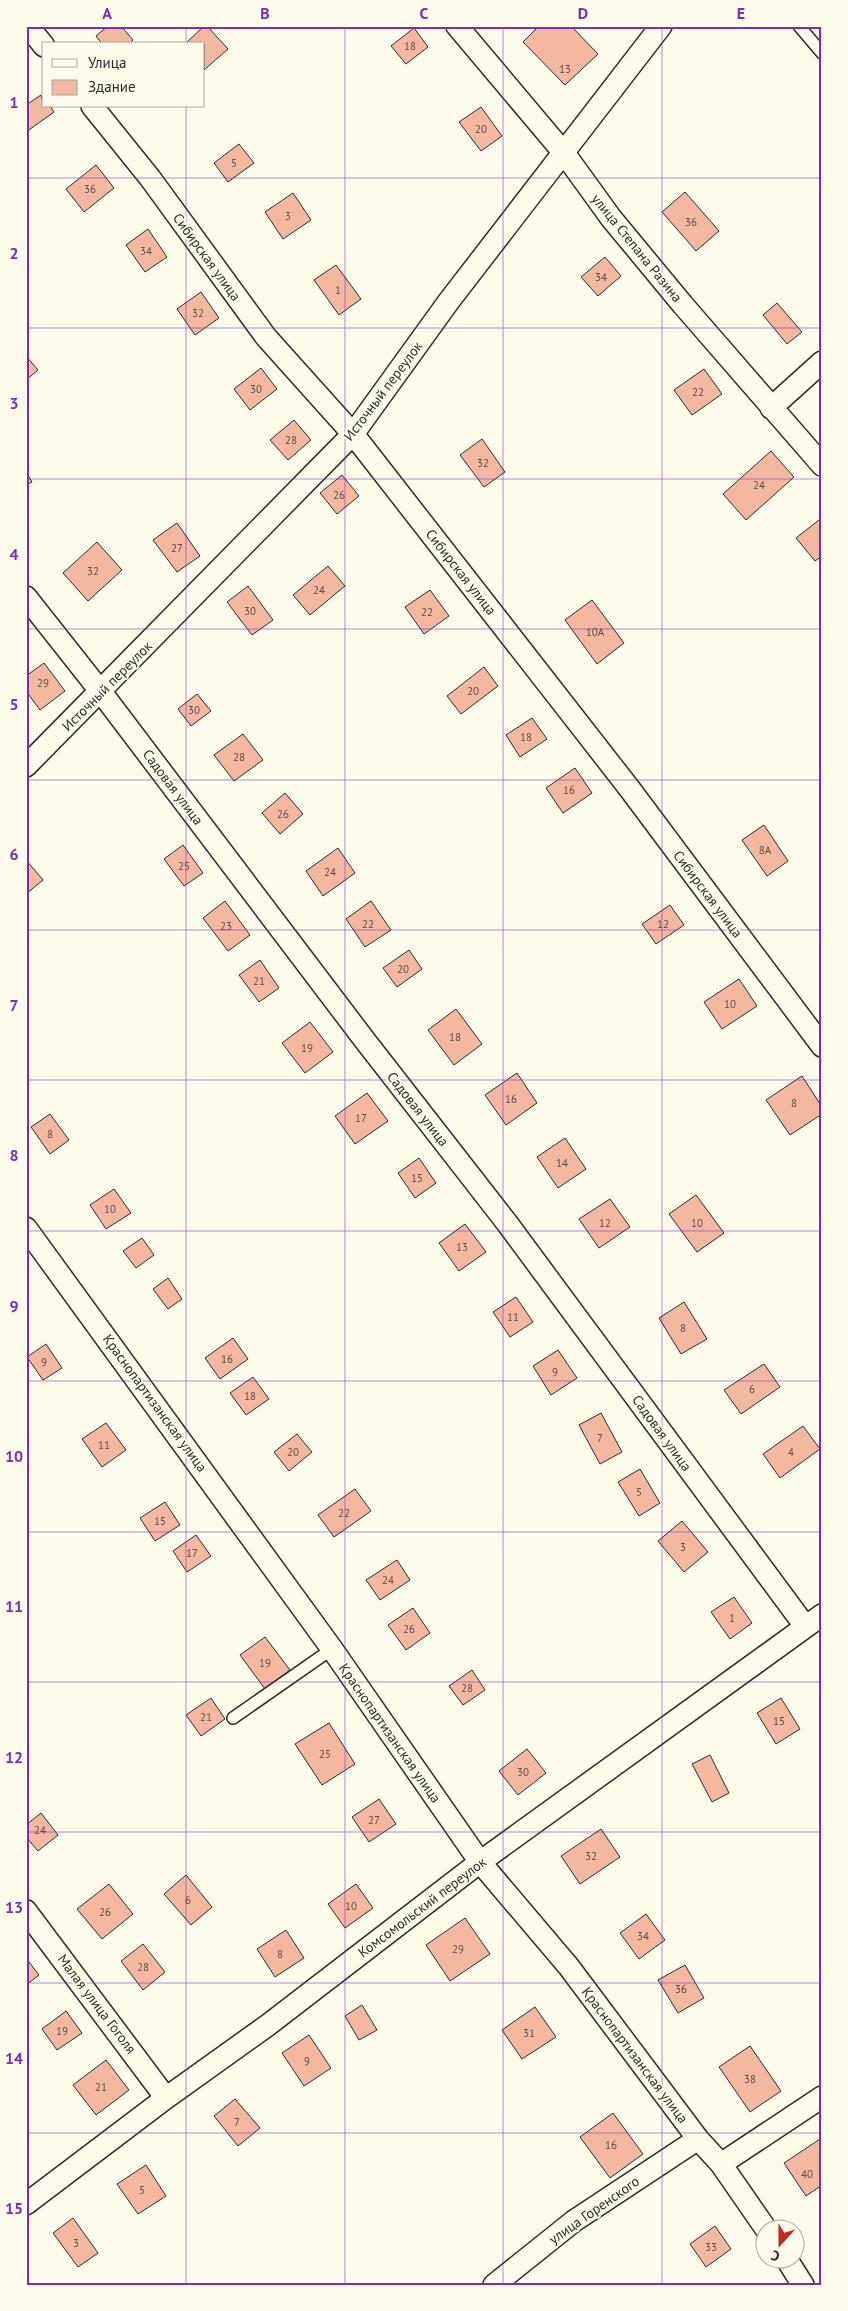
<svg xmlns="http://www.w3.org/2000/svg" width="848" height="2311" font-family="'PT Sans',sans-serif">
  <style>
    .building { fill: #f2b8a0; stroke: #2b2b2b }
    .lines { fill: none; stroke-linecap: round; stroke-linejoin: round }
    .lane-casing { stroke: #2b2b2b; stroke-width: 14 }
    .street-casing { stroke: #2b2b2b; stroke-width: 24 }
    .lane { stroke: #fdfbea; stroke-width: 11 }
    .street { stroke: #fdfbea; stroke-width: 21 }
    .grid { fill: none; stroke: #7b2cbf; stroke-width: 1; stroke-opacity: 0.55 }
    .labels { text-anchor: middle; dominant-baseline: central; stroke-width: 4; stroke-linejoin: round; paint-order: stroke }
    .number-label { font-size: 11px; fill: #5d4e48 }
    .street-label { font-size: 14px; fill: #2b2b2b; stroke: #fdfbea }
    .neatline { fill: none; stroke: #7b2cbf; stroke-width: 2 }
    .grid-label { font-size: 16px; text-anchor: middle; font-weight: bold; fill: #7b2cbf }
  </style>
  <rect width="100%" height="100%" fill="#fdfbea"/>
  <path class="building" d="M 108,26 L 121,26 L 133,40 L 129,44 L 102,44 L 96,36 Z
    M 204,26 L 207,26 L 228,49 L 204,70 L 204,44 L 185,44 Z
    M 539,26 L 571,26 L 598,54 L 565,85 L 523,42 Z
    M 414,28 L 428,47 L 406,64 L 391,46 Z
    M 41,95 L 44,106 L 50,106 L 54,112 L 26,132 L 26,105 Z
    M 481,107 L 502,136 L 481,151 L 459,122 Z
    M 239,144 L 254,163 L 228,182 L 214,163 Z
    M 96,165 L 114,188 L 84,212 L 66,189 Z
    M 685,192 L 719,231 L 696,251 L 662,212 Z
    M 293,193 L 311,220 L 283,239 L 265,212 Z
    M 148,229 L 167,257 L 145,272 L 126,245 Z
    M 605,257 L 621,276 L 598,296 L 581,277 Z
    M 336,265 L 361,299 L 339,315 L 314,280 Z
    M 201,292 L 219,318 L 195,335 L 177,309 Z
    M 777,303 L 802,332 L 787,344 L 763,315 Z
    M 26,356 L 38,370 L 26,380 Z
    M 261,368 L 277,389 L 250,410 L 234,389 Z
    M 704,369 L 722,394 L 692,415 L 674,390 Z
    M 294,420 L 311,440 L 288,460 L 270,440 Z
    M 482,439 L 505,472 L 484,487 L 460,455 Z
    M 771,451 L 794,477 L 746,520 L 723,494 Z
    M 26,472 L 32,482 L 26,485 Z
    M 342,475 L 359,496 L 337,514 L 320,493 Z
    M 819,520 L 822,523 L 822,556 L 815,561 L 796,538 Z
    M 177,523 L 200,556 L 177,572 L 153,540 Z
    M 97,542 L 122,570 L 88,601 L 63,573 Z
    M 328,566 L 345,586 L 310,615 L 293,595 Z
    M 248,586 L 273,620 L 252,635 L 227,602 Z
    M 430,590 L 449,616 L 424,634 L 405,607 Z
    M 592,600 L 624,643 L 597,664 L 565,620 Z
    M 44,663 L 65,691 L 40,710 L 26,691 L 26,676 Z
    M 484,667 L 498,686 L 461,714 L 447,696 Z
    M 197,694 L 211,711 L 191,726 L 178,709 Z
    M 532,718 L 547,739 L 520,757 L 506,735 Z
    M 243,734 L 263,760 L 234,781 L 214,755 Z
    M 575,768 L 592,793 L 563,813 L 546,788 Z
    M 285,793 L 303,814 L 280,834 L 262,813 Z
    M 764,825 L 788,861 L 767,876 L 742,840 Z
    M 183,845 L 203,873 L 184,886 L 164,859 Z
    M 338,848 L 355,873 L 323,896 L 306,871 Z
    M 26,860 L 43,880 L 26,894 Z
    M 225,901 L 250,935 L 228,951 L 203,918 Z
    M 371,901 L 391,930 L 365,947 L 346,919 Z
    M 670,905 L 684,925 L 656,944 L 642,924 Z
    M 409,950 L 422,969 L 397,987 L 383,968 Z
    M 260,960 L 279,988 L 259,1002 L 239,975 Z
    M 739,979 L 757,1006 L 722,1029 L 704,1002 Z
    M 456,1009 L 482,1044 L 454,1065 L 428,1030 Z
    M 310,1022 L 333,1052 L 305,1073 L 282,1043 Z
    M 517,1073 L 537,1103 L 506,1125 L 485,1095 Z
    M 802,1076 L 822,1107 L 822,1114 L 790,1135 L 766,1100 Z
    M 367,1093 L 388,1121 L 355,1144 L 335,1116 Z
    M 50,1114 L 69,1140 L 50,1154 L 31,1127 Z
    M 565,1138 L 586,1169 L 558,1188 L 537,1157 Z
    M 419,1158 L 436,1183 L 415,1198 L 398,1173 Z
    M 114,1189 L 131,1213 L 106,1229 L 90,1205 Z
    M 696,1195 L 724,1233 L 697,1252 L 669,1214 Z
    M 610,1199 L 630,1227 L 599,1248 L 579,1219 Z
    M 465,1224 L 486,1252 L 459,1271 L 439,1243 Z
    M 142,1238 L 154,1255 L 136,1268 L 123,1251 Z
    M 168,1278 L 182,1299 L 168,1309 L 153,1289 Z
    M 516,1297 L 533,1322 L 510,1337 L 493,1312 Z
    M 684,1302 L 707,1339 L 681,1354 L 659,1318 Z
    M 233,1338 L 248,1359 L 220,1379 L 205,1358 Z
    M 46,1344 L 62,1368 L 43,1380 L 27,1357 Z
    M 558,1350 L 577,1378 L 551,1395 L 533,1366 Z
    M 764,1364 L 780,1387 L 741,1414 L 724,1390 Z
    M 253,1377 L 269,1399 L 246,1415 L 230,1393 Z
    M 601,1413 L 622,1452 L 600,1464 L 579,1425 Z
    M 106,1423 L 126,1450 L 102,1467 L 82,1439 Z
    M 803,1426 L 820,1449 L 780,1478 L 763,1454 Z
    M 297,1434 L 312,1452 L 289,1471 L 274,1452 Z
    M 640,1469 L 660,1503 L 639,1516 L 618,1482 Z
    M 355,1489 L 371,1511 L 334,1537 L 318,1515 Z
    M 165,1502 L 180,1525 L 155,1541 L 140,1518 Z
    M 682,1521 L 708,1552 L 684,1572 L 658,1541 Z
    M 196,1535 L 211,1556 L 187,1572 L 173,1551 Z
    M 397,1560 L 410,1580 L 380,1600 L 366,1580 Z
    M 734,1597 L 752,1623 L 730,1639 L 711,1612 Z
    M 413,1608 L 430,1633 L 406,1650 L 388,1625 Z
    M 265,1637 L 290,1670 L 265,1689 L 240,1655 Z
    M 472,1670 L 485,1690 L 463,1705 L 449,1686 Z
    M 211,1698 L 225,1719 L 201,1736 L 186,1715 Z
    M 781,1698 L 800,1729 L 776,1744 L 757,1713 Z
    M 329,1723 L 355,1764 L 322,1785 L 295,1744 Z
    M 527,1749 L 546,1773 L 518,1795 L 499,1771 Z
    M 710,1755 L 729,1793 L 712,1802 L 692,1764 Z
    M 379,1799 L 396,1824 L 369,1842 L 352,1817 Z
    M 41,1813 L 58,1835 L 38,1851 L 26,1837 L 26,1825 Z
    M 601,1829 L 620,1857 L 580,1884 L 561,1856 Z
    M 186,1875 L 212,1907 L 191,1925 L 164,1894 Z
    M 109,1884 L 133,1914 L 102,1939 L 77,1909 Z
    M 356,1884 L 373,1908 L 345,1928 L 328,1904 Z
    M 646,1914 L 665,1940 L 639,1959 L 620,1933 Z
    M 465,1918 L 490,1954 L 450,1981 L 426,1945 Z
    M 286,1930 L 304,1958 L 275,1977 L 257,1949 Z
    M 143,1944 L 165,1972 L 143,1990 L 121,1961 Z
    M 26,1958 L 39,1975 L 26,1985 Z
    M 685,1965 L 704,1998 L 678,2013 L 658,1980 Z
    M 362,2005 L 377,2030 L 359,2040 L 345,2016 Z
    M 535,2007 L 556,2037 L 522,2059 L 502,2030 Z
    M 66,2011 L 82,2033 L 57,2050 L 42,2029 Z
    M 309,2035 L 331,2068 L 304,2086 L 282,2053 Z
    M 750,2046 L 781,2091 L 750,2112 L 719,2067 Z
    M 106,2060 L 129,2090 L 96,2115 L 73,2085 Z
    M 235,2099 L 260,2128 L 238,2146 L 214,2116 Z
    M 613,2113 L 643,2154 L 610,2178 L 580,2137 Z
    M 820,2139 L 822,2185 L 806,2196 L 784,2163 Z
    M 146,2165 L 166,2196 L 138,2214 L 117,2184 Z
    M 73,2218 L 98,2253 L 78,2267 L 53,2233 Z
    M 715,2226 L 731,2249 L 706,2267 L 690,2244 Z"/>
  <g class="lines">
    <g class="lane-casing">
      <path id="lane" d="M 799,26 L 822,53
        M 233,1718 L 332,1649"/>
    </g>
    <g class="street-casing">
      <path id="street" d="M 28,26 L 44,46
        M 457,26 L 564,153 L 611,218 L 683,305 L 822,465
        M 92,106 L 150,178 L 266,337 L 353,434 L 629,788 L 822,1046
        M 771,408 L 822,362
        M 26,597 L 101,692 L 363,1038 L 507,1223 L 805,1626
        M 26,766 L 353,434 L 449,301 L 661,26
        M 26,1228 L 332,1649 L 480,1862 L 569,1967 L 698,2139 L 721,2164 L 766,2229
        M 26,1911 L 166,2098
        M 721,2164 L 822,2097
        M 26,2204 L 166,2098 L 268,2025 L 480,1862 L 822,1615
        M 786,2258 L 803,2285
        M 494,2285 L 574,2221 L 698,2139"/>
    </g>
    <use href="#lane" class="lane"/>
    <use href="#street" class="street"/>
  </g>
  <path class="grid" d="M 186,26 L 186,44M 345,26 L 345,2285M 503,26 L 503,2285M 662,26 L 662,2285M 186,106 L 186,2285M 26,178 L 822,178M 26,328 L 822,328M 26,479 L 822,479M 26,629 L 822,629M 26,780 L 822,780M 26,930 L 822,930M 26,1080 L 822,1080M 26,1231 L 822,1231M 26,1381 L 822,1381M 26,1532 L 822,1532M 26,1682 L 822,1682M 26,1832 L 822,1832M 26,1983 L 822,1983M 26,2133 L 822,2133"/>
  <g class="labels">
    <g class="number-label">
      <text x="410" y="46">18</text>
      <text x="565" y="69">13</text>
      <text x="481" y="129">20</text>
      <text x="234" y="163">5</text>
      <text x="90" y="189">36</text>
      <text x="288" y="216">3</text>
      <text x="691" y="222">36</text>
      <text x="146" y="251">34</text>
      <text x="601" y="277">34</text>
      <text x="338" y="290">1</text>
      <text x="198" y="313">32</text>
      <text x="256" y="389">30</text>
      <text x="698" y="392">22</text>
      <text x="291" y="440">28</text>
      <text x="483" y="463">32</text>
      <text x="759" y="485">24</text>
      <text x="339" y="495">26</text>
      <text x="177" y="548">27</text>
      <text x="93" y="571">32</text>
      <text x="319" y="590">24</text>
      <text x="250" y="611">30</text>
      <text x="427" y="612">22</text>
      <text x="595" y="632">10А</text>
      <text x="43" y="683">29</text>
      <text x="473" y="691">20</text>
      <text x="194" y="710">30</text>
      <text x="526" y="737">18</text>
      <text x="239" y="757">28</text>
      <text x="569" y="790">16</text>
      <text x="283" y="814">26</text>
      <text x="765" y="850">8А</text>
      <text x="184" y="866">25</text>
      <text x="330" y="872">24</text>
      <text x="368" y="924">22</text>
      <text x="663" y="924">12</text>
      <text x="226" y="926">23</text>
      <text x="403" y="969">20</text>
      <text x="259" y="981">21</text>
      <text x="730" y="1004">10</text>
      <text x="455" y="1037">18</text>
      <text x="307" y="1048">19</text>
      <text x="511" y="1099">16</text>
      <text x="794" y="1103">8</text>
      <text x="361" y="1118">17</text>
      <text x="50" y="1134">8</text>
      <text x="562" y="1163">14</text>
      <text x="417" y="1178">15</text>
      <text x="110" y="1209">10</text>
      <text x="605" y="1223">12</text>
      <text x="697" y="1223">10</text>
      <text x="462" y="1247">13</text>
      <text x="513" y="1317">11</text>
      <text x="683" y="1328">8</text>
      <text x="227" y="1359">16</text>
      <text x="44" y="1362">9</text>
      <text x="555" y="1372">9</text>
      <text x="752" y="1389">6</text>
      <text x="250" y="1396">18</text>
      <text x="600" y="1438">7</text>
      <text x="104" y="1445">11</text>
      <text x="293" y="1452">20</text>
      <text x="791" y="1452">4</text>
      <text x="639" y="1492">5</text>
      <text x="344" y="1513">22</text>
      <text x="160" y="1521">15</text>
      <text x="683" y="1547">3</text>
      <text x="192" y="1553">17</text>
      <text x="388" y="1580">24</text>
      <text x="732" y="1618">1</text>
      <text x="409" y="1629">26</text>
      <text x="265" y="1663">19</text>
      <text x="467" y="1688">28</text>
      <text x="206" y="1717">21</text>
      <text x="779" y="1721">15</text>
      <text x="325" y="1754">25</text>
      <text x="523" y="1772">30</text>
      <text x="374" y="1820">27</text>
      <text x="40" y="1830">24</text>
      <text x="591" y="1856">32</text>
      <text x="188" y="1900">6</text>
      <text x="351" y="1906">10</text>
      <text x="105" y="1912">26</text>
      <text x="643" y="1936">34</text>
      <text x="458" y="1949">29</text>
      <text x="280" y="1954">8</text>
      <text x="143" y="1967">28</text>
      <text x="681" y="1989">36</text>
      <text x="62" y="2031">19</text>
      <text x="529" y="2033">31</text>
      <text x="307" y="2061">9</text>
      <text x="750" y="2079">38</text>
      <text x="101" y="2087">21</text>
      <text x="237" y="2122">7</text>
      <text x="611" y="2145">16</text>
      <text x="807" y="2174">40</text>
      <text x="142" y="2190">5</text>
      <text x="76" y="2243">3</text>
      <text x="711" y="2247">33</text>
    </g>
    <g class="street-label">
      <text transform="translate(637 248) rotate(51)">улица Степана Разина</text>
      <text transform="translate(207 257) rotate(54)">Сибирская улица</text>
      <text transform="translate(383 391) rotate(-53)">Источный переулок</text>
      <text transform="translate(461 572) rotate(52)">Сибирская улица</text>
      <text transform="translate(107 686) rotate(-45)">Источный переулок</text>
      <text transform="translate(173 787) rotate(53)">Садовая улица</text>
      <text transform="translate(708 894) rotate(53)">Сибирская улица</text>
      <text transform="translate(418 1109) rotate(52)">Садовая улица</text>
      <text transform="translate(155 1403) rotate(54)">Краснопартизанская улица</text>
      <text transform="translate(662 1433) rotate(54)">Садовая улица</text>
      <text transform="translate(390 1733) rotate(55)">Краснопартизанская улица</text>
      <text transform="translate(422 1907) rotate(-37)">Комсомольский переулок</text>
      <text transform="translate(97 2004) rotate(53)">Малая улица Гоголя</text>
      <text transform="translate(635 2055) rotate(53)">Краснопартизанская улица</text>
      <text transform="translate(594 2210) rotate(-35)">улица Горенского</text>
    </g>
  </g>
  <rect width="848" height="2311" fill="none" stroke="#fdfbea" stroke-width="55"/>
  <rect x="42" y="42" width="162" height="65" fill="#fdfbea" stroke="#a9a89e"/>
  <rect x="52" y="59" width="25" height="8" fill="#fdfbea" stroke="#a9a89e"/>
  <text x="88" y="68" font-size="15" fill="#2b2b2b">Улица</text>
  <rect x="52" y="80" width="25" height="15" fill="#f2b8a0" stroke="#a9a89e"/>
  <text x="88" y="92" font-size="15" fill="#2b2b2b">Здание</text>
  <g transform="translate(780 2244) rotate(201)"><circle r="24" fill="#fdfbea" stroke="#a9a89e"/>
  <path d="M0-4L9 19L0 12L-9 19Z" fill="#c62828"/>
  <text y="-8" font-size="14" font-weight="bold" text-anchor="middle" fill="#2b2b2b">С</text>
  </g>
  <rect x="28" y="28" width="792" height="2256" class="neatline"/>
  <g class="grid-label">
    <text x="107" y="19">A</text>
    <text x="265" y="19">B</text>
    <text x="424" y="19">C</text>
    <text x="583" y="19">D</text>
    <text x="741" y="19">E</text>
    <text x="14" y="108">1</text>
    <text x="14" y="259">2</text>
    <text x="14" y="409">3</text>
    <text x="14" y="560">4</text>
    <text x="14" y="710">5</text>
    <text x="14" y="860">6</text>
    <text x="14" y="1011">7</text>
    <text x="14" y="1161">8</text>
    <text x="14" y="1312">9</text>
    <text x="14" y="1462">10</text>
    <text x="14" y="1612">11</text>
    <text x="14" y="1763">12</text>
    <text x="14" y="1913">13</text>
    <text x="14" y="2064">14</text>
    <text x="14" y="2214">15</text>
  </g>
</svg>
